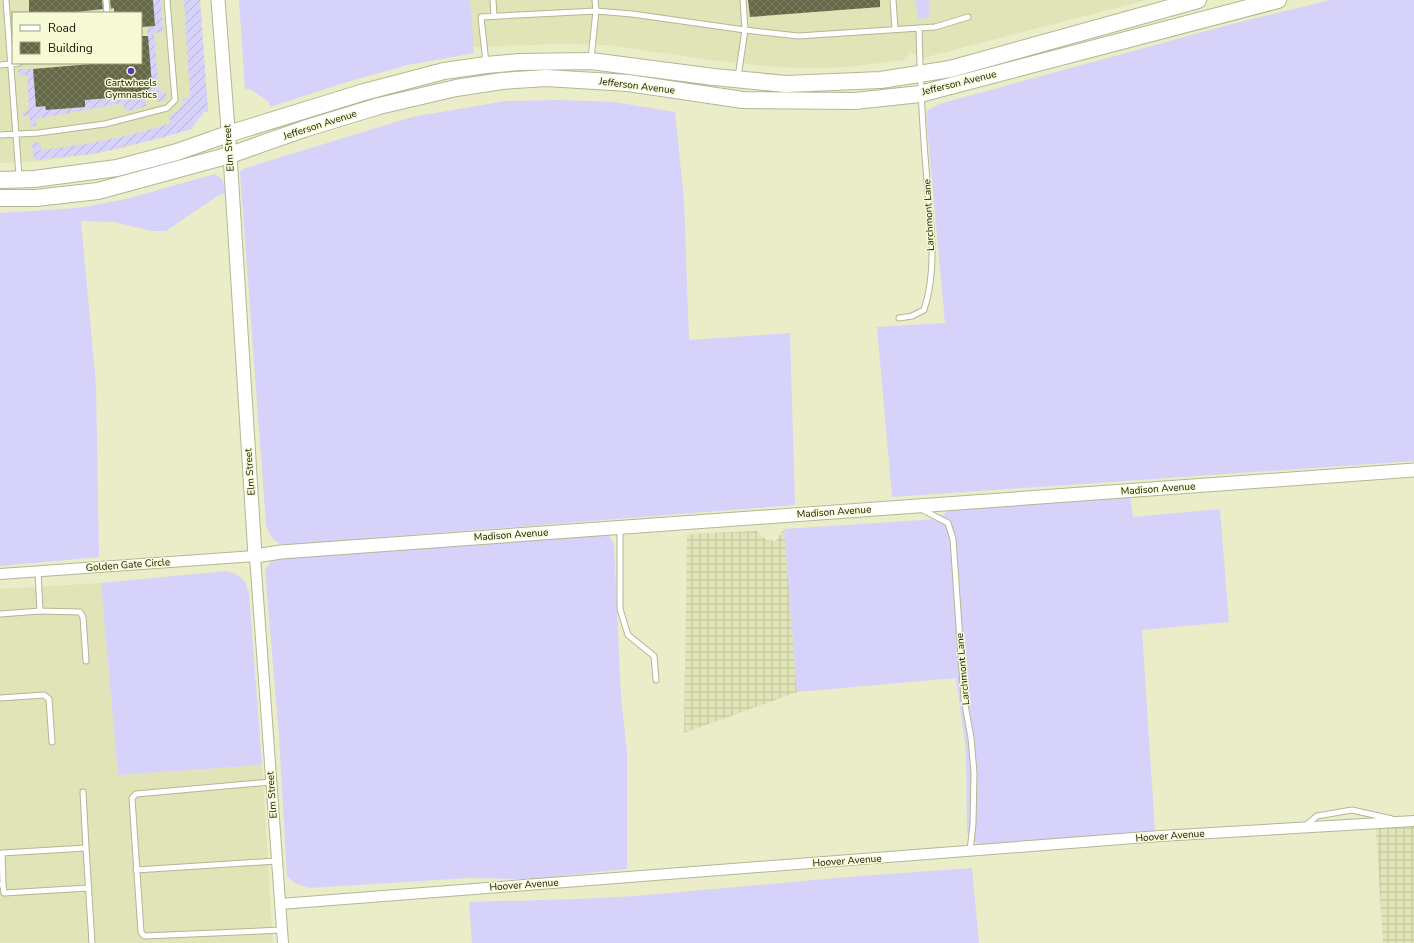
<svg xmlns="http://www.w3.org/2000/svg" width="1414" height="943" font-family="'Nunito Sans',sans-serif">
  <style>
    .built { fill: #e0e4b7; fill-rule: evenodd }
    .industrial { fill: url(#industrial-grid) }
    .grass { fill: #d6d2f9 }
    .garden { fill: url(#garden-furrows) }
    .building { fill: url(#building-cross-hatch) }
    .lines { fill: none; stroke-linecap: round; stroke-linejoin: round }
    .service-casing { stroke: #b3b793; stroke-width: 7 }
    .minor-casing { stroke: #b3b793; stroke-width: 12 }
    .tertiary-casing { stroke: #b3b793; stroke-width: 15 }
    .primary-casing { stroke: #b3b793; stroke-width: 18 }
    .service { stroke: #fff; stroke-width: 5 }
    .minor { stroke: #fff; stroke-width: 10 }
    .tertiary { stroke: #fff; stroke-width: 13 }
    .primary { stroke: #fff; stroke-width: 16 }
    .poi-dot { fill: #5b38b1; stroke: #f7fbd5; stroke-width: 1.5 }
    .labels { text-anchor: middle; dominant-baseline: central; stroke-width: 3; stroke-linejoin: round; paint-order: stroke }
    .poi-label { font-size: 10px; fill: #141407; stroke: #f7fbd5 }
    .street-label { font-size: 10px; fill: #141407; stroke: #f7fbd5 }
  </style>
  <defs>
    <pattern id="industrial-grid" width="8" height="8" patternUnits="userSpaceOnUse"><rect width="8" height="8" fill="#e0e4b7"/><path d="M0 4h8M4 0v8" fill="none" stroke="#bfc39c"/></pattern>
    <pattern id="garden-furrows" width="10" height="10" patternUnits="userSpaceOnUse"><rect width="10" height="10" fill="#d6d2f9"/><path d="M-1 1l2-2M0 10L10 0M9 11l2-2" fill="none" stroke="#b7b3d4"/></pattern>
    <pattern id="building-cross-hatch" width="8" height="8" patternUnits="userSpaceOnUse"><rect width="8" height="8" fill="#656847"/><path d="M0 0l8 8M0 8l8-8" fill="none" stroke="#7e8068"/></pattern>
  </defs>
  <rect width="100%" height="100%" fill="#eaedc8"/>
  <path class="built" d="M 0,0 L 200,0 L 208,112 L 204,112 L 191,129 L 123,148 L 93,154 L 43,161 L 0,163 ZM 13,13 L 141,13 L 141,63 L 13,63 Z
    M 470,0 L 915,0 L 918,19 L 929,17 L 929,0 L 1146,0 L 923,58 L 908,51 L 909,56 L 905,57 L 904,60 L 847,67 L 810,68 L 775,67 L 718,61 L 607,45 L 559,44 L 473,47 Z
    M 101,583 L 118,775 L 262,765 L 273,943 L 0,943 L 0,589 Z"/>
  <path class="industrial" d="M 784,529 L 797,692 L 684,733 L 687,534 L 757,531 L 766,540 L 776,541 Z
    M 1414,827 L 1414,943 L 1383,943 L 1376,829 Z"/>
  <path class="grass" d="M 239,0 L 470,0 L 474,53 L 408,65 L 350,81 L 270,107 L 269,102 L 250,89 L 245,90 Z
    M 915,0 L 929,0 L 929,17 L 918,19 Z
    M 1330,0 L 1414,0 L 1414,461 L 892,497 L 877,327 L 945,323 L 926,115 L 928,110 L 939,104 L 1236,23 Z
    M 560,100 L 614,102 L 675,112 L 684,199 L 689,340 L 790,333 L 795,505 L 283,545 C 273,541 269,535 266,525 L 240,172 L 243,169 L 412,117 L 506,101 Z
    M 215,174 L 222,179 L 226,193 L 219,195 L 166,231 L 152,231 L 114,222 L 81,221 L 96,385 L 99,557 L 0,566 L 0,213 L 78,208 L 126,199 Z
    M 1130,496 L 1133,517 L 1220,509 L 1229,622 L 1142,630 L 1155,831 L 983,845 L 976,843 L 967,832 L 966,750 L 956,678 L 797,692 L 784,529 L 938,519 L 945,513 L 952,510 Z
    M 608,534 L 614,544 L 621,697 L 627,753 L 627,869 L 529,879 L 469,878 L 309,888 L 295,883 L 287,876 L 279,736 L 265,570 L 271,561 L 278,559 Z
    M 227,571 C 241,575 245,579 249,593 L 262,765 L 118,775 L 101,583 Z
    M 972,868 L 979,943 L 472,943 L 469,902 L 578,899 L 635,896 L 848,877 Z"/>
  <path class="garden" d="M 153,0 L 161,0 L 163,32 L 154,33 L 159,92 L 166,92 L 166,100 L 158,102 L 155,95 L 146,98 L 146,105 L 144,107 L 128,111 L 124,109 L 123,103 L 36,119 L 36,126 L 31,127 L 29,116 L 23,116 L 22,114 L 24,111 L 29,110 L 27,75 L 19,75 L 18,72 L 20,69 L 33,69 L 36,106 L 45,106 L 46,110 L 85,107 L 85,100 L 139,94 L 143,97 L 152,84 L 150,82 L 151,79 L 147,27 L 155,26 Z
    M 184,0 L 200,0 L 208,112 L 204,112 L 191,129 L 161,138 L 93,154 L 34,160 L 32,144 L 34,142 L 40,143 L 41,150 C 85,145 128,137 171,123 L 169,115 L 177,112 L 183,104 L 182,99 L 190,97 Z"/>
  <path class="building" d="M 29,0 L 102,0 L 103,9 L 68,13 L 29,13 Z
    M 110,0 L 153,0 L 155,26 L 141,27 L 141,13 L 114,13 L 114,8 L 111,9 Z
    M 748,0 L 880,0 L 880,7 L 750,17 Z
    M 141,36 L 148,36 L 152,85 L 144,95 L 85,100 L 85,107 L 46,110 L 45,106 L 36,107 L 33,69 L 102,63 L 141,63 Z"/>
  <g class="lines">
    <g class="service-casing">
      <path id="service" d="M 6,0 L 19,176
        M 106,0 L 107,13
        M 493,0 L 494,16
        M 893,0 L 895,29
        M 591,58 L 596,11 L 595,0
        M 486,63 L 481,17 L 596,11 L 632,14 L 745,30 L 798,36 L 935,27 L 968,17
        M 0,65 L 19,63
        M 738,77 L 745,30 L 743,0
        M 0,135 L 38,133 L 105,124 L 167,108 L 175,100 L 167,0
        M 899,318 L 912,316 L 924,310 C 939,265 929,214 926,168 C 922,121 920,75 919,28
        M 921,509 L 948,523 L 953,539 L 964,699 L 971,738 L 974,773 L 973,824 L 970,851
        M 620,528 L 620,609 L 628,635 L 654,656 L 656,680
        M 40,611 L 80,612 L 83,617 L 86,661
        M 0,614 L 40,611 L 38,572
        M 0,698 L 44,695 L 49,699 L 52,742
        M 271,782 L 136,794 L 132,798 L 141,932 L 144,936 L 282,930
        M 1304,827 L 1317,816 L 1352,810 L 1392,819
        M 86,848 L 92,943
        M 136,870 L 277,861
        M 3,884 L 4,893 L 88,888
        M 0,885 L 3,884 L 2,853 L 86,848 L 83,792"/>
    </g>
    <g class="minor-casing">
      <path id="minor" d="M 0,574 L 255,556 L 283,943
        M 280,904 L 1160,836 L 1414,821"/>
    </g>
    <g class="tertiary-casing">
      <path id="tertiary" d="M 218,0 L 230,155 L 255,556 L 281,552 L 1414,470"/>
    </g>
    <g class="primary-casing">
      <path id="primary" d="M 0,180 L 34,179 L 117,168 L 177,152 L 228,134 L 364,92 L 444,71 L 486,65 L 520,62 L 591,61 L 714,77 L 786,84 L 881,80 L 950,69 L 1198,0
        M 0,198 L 36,198 L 98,191 L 230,155 L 304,129 L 379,106 L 456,88 L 502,81 L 546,78 L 628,83 L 743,100 L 855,101 L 920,94 L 1278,0"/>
    </g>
    <use href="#service" class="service"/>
    <use href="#minor" class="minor"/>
    <use href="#tertiary" class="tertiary"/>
    <use href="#primary" class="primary"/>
  </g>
  <circle class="poi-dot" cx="131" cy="71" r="4"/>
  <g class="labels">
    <g class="poi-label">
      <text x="131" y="83">Cartwheels<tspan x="131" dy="12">Gymnastics</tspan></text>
    </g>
    <g class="street-label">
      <text transform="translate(959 83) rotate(-14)">Jefferson Avenue</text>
      <text transform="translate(637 86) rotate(7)">Jefferson Avenue</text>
      <text transform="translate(320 125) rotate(-18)">Jefferson Avenue</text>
      <text transform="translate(229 148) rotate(-94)">Elm Street</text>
      <text transform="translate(929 215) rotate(-93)">Larchmont Lane</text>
      <text transform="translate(250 472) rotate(-94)">Elm Street</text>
      <text transform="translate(1158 489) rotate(-4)">Madison Avenue</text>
      <text transform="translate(834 512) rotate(-4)">Madison Avenue</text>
      <text transform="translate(511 535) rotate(-4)">Madison Avenue</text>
      <text transform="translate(128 565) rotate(-4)">Golden Gate Circle</text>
      <text transform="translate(963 669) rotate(-95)">Larchmont Lane</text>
      <text transform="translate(272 795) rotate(-94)">Elm Street</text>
      <text transform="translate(1170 836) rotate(-4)">Hoover Avenue</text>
      <text transform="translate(847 861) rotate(-4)">Hoover Avenue</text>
      <text transform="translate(524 885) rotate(-4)">Hoover Avenue</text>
    </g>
  </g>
  <rect x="12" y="12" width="130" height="52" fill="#f7fbd5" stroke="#9c9f83"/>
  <rect x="20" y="25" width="20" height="6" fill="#ffffff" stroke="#9c9f83"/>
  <text x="48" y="32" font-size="12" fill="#141407">Road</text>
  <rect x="20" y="42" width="20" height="12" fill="url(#building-cross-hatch)" stroke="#9c9f83"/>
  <text x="48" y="52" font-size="12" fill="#141407">Building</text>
</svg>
